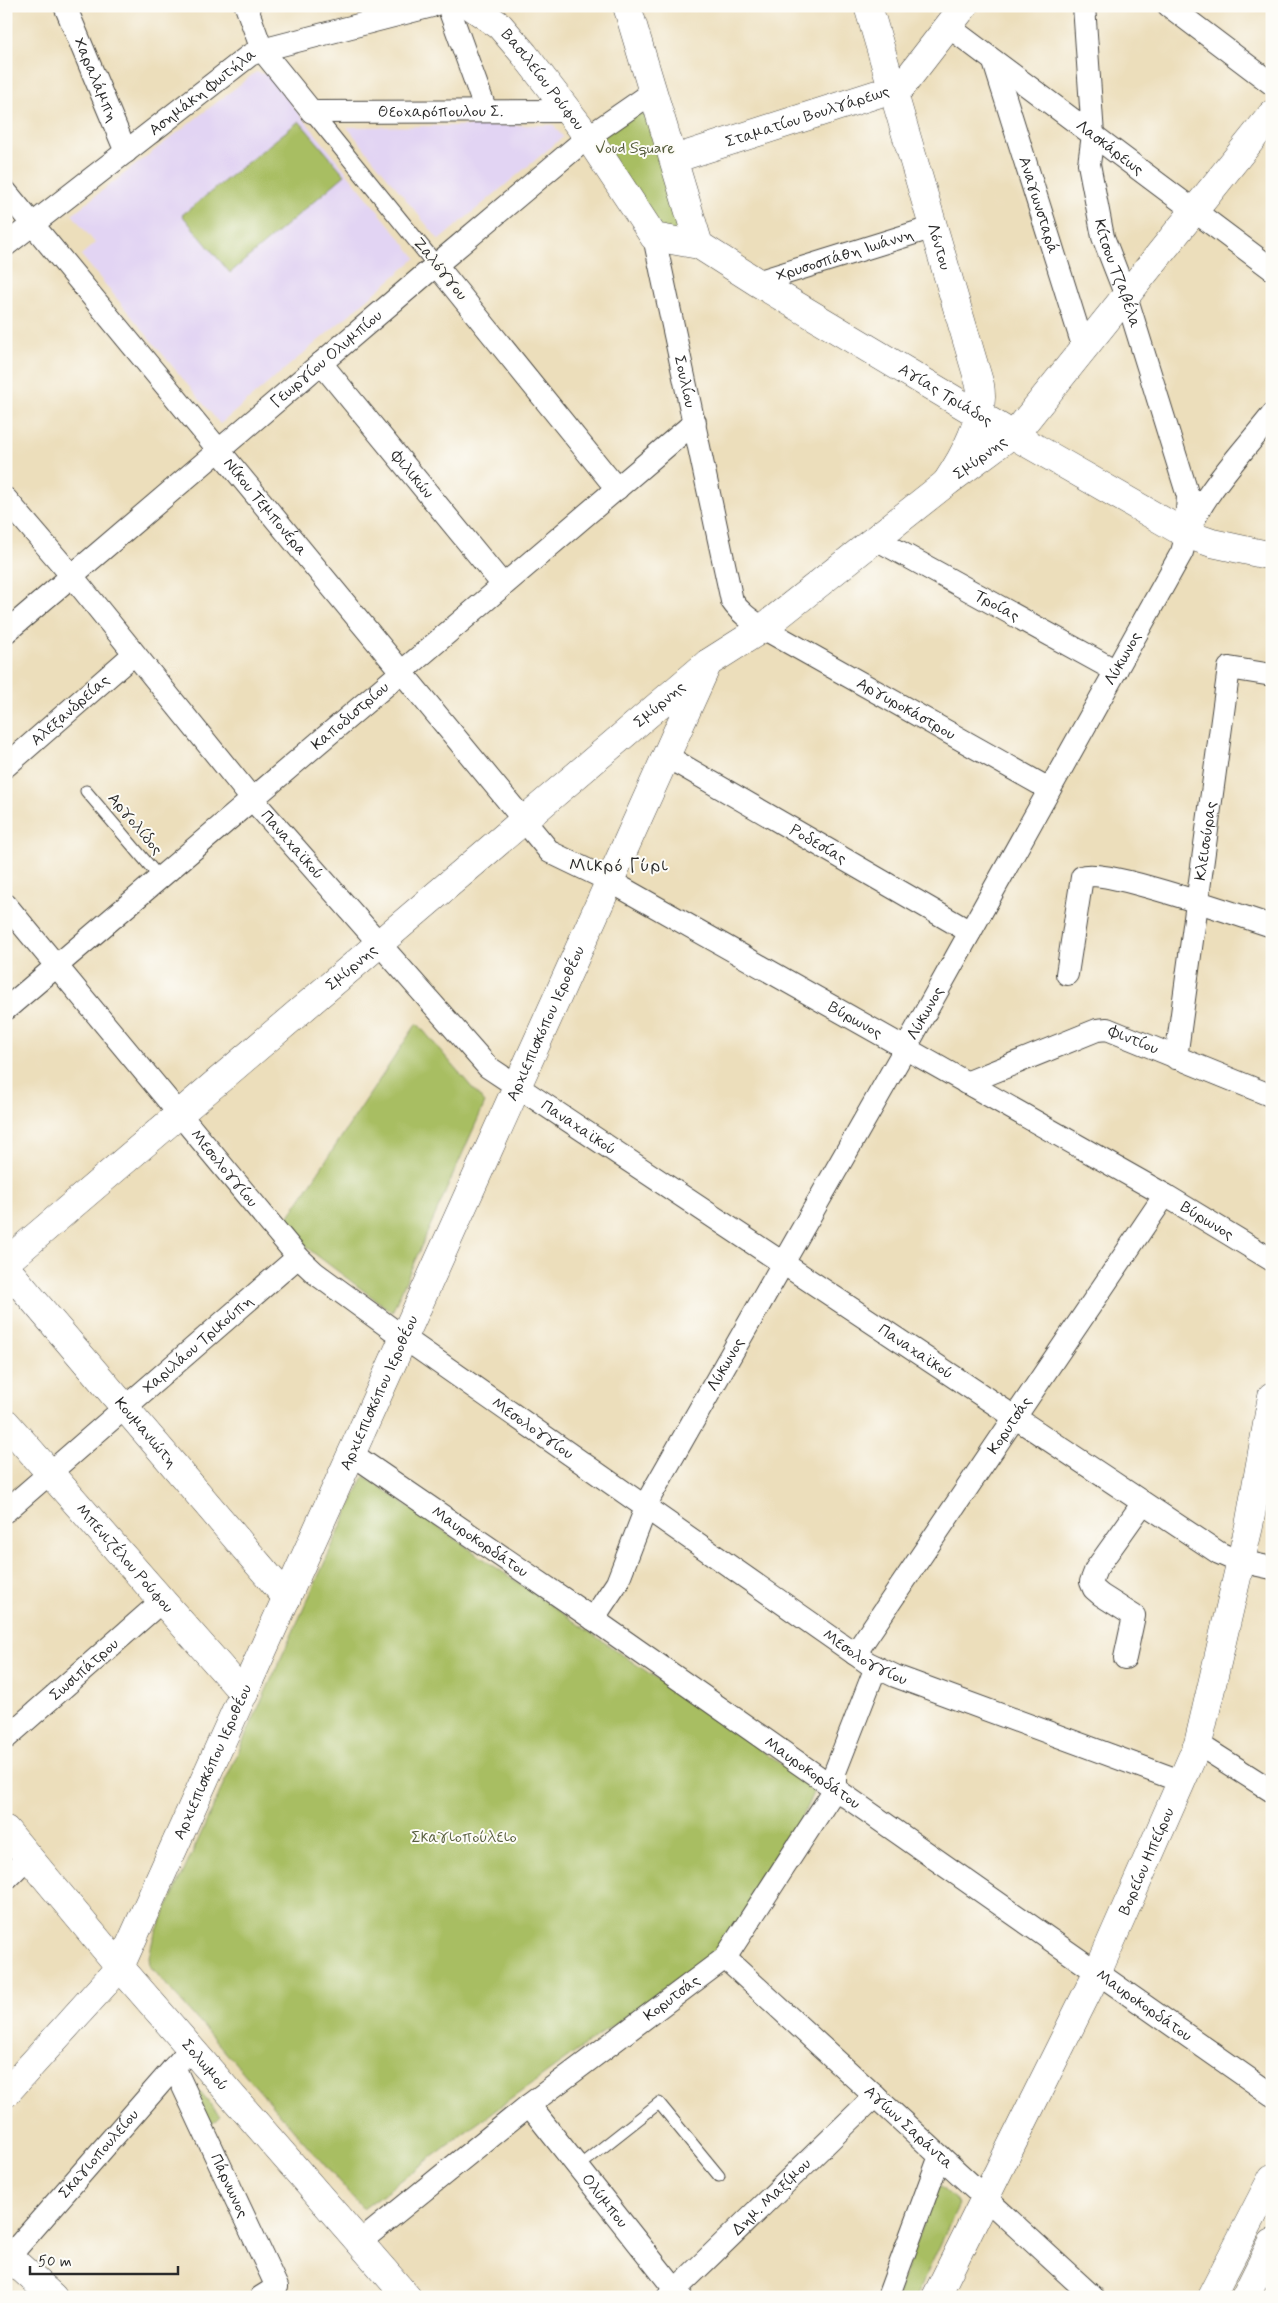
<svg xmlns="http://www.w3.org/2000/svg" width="1278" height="2303" font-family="Mynerve,sans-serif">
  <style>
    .built { fill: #e2d4f3 }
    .green { fill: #a8be62; stroke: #6a7446 }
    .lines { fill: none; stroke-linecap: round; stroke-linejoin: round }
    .service-casing { stroke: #484641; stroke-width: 13 }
    .pedestrian-casing { stroke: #484641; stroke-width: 18 }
    .minor-casing { stroke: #484641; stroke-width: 24 }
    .tertiary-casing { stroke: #484641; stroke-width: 29 }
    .secondary-casing { stroke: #484641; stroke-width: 29 }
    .primary-casing { stroke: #484641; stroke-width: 29 }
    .service { stroke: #fff; stroke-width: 11 }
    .pedestrian { stroke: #fff; stroke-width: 16 }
    .minor { stroke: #fff; stroke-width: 22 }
    .tertiary { stroke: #fff; stroke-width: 28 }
    .secondary { stroke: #fff; stroke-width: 28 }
    .primary { stroke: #fff; stroke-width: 28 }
    .labels { text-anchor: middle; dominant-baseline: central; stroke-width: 4; stroke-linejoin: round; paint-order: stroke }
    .street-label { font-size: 16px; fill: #2b2b2b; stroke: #fdfcf7 }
    .park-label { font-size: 16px; fill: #575e3e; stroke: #fdfcf7 }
    .neighbourhood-label { font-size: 18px; letter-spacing: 1px; fill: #2b2b2b; stroke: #fdfcf7 }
  </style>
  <rect width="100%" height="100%" fill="#fdfcf7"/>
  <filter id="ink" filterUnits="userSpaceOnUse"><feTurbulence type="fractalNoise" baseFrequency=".02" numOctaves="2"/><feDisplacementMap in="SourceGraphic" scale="10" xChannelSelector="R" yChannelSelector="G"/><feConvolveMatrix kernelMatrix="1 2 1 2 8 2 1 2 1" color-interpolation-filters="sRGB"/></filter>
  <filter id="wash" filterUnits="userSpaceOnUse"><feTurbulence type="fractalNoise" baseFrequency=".0096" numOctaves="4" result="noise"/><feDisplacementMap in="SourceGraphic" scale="20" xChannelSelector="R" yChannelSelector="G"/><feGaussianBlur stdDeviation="1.12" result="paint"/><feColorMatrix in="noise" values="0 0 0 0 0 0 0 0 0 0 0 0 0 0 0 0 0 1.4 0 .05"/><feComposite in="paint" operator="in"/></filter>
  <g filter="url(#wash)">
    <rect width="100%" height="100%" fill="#ecdebb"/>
    <path class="built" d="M 256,72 L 268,75 L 416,258 L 220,424 L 81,255 L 95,243 L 72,214 Z
      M 553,125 L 563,137 L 439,240 L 347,127 Z"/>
    <path class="green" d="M 653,92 L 699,245 L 654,237 L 588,137 Z
      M 299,121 L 345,175 L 230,273 L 182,215 Z
      M 417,1023 L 485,1103 L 392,1312 L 311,1251 L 285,1222 Z
      M 364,1476 L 815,1788 L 793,1839 L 730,1937 L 706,1958 L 464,2133 L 363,2209 L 150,1966 L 149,1957 L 153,1939 Z
      M 193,2084 L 220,2116 L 208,2128 Z
      M 937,2184 L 959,2204 L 916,2297 L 896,2297 Z"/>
  </g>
  <g filter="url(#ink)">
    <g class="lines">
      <g class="service-casing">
        <path id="service" d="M 86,791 L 160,878
          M 578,2167 L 659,2103 L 719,2176"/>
      </g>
      <g class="pedestrian-casing">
        <path id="pedestrian" d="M 312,112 L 436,265"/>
      </g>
      <g class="minor-casing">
        <g id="minor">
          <path id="s1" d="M 65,6 L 126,152"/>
          <path id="s2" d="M 246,6 L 262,50 L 312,112 L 568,111"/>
          <path d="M 448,6 L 486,111"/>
          <path id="s3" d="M 1084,6 L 1093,135 L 1089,164 L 1103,237 L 1126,296 L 1188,496 L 1186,527"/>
          <path d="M 1169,6 L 1272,84"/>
          <path id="s4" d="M 949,27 L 1272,269"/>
          <path id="s5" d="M 994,62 L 1084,349"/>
          <path id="s6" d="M 6,192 L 550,852 L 610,881 L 1165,1195 L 1272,1260"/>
          <path id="s7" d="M 654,237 L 732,601 C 740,613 751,620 763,628 L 1049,789"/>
          <path id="s8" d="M 6,245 L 250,55 L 262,50 L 432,6"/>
          <path d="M 436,265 L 617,489"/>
          <path id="s9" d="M 757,282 L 934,227"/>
          <path id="s10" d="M 321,363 L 503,585"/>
          <path id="s11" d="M 6,499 L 72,576 L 252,799 L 488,1067 L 1219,1553 L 1235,1560 L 1272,1568"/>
          <path id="s12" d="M 876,539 L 1116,671"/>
          <path id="s13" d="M 6,632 L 436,265 L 588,137 L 653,92"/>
          <path id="s14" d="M 666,756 L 970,932"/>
          <path id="s15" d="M 6,766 L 134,654"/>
          <path id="s16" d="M 6,905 L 298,1257 L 315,1273 L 404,1338 L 868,1663 L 895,1676 L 1183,1782"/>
          <path d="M 1067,974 L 1082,877 C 1102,867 1243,917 1272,926"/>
          <path id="s17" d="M 6,1009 L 695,422"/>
          <path id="s18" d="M 1176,1058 L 1229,668 L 1272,675"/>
          <path id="s19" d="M 966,1083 L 1097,1030 L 1107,1029 L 1272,1096"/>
          <path id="s20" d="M 352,1454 L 593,1619 L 1272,2095"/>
          <path id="s21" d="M 6,1511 L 298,1257"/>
          <path id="s22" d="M 593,1619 L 617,1583 L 651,1495 L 905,1049 L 1182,552 C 1193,502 1240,456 1272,415"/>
          <path id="s23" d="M 855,1654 L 1165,1195"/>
          <path d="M 1125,1658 L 1134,1616 L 1101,1595 L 1094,1589 L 1091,1582 L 1096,1569 L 1143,1503"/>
          <path id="s24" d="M 6,1738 L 162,1601"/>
          <path d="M 1198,1744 L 1272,1791"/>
          <path d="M 6,1879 L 29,1856"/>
          <path id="s25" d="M 725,1958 L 1093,2297"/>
          <path id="s26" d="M 174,2067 L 277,2287 L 261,2297"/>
          <path id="s27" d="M 529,2105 L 681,2297"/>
          <path id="s28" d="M 360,2242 L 529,2105 L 725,1958 L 835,1789 L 835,1772 L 876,1667"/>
          <path id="s29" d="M 6,2260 L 191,2048"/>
          <path id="s30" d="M 668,2297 L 875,2096"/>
          <path d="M 888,2297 L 940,2156"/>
        </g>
      </g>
      <g class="tertiary-casing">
        <g id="tertiary">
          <path id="s31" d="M 471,6 L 500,26 L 524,54 L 588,137 L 654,237 L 699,245 L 757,282 L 1013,435"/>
          <path d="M 627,6 L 699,245"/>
          <path id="s32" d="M 868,6 L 980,385 C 986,418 964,456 946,483"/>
          <path id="s33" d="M 674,159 L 902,86 L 964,6"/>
          <path id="s34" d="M 6,1268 L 287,1598"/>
          <path id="s35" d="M 6,1423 L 244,1694"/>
          <path id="s36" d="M 6,2093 L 120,1967 L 708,663"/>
          <path d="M 6,2254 L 53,2297"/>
        </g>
      </g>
      <g class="secondary-casing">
        <g id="secondary">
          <path d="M 1013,435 L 1186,534 L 1212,543 L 1272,556"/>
          <path id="s37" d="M 6,1262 L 708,663 L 763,628 L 946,483 L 1019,429 L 1272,114"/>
          <path id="s38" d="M 6,1830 L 120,1967 L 407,2297"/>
          <path id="s39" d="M 936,2297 L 1098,1971 L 1198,1744 L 1249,1526 L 1272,1396"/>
        </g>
      </g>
      <g class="primary-casing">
        <path id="primary" d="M 1211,2297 L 1272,2178
          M 1245,2297 L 1272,2243"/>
      </g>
      <use href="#service" class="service"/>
      <use href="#pedestrian" class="pedestrian"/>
      <use href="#minor" class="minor"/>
      <use href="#tertiary" class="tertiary"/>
      <use href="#secondary" class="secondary"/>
      <use href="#primary" class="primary"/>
    </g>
  </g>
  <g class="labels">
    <g class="street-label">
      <text stroke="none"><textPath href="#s1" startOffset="80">Χαραλάμπη</textPath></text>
      <text stroke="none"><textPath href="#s31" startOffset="104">Βασιλείου Ρούφου</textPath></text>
      <text stroke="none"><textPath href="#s8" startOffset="249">Ασημάκη Φωτήλα</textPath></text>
      <text stroke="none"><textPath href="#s2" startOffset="255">Θεοχαρόπουλου Σ.</textPath></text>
      <text stroke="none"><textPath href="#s33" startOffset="140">Σταματίου Βουλγάρεως</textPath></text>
      <text stroke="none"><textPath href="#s4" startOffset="201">Λασκάρεως</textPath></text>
      <text stroke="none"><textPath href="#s5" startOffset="150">Αναγωνσταρά</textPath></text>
      <text stroke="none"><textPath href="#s32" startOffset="251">Λόντου</textPath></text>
      <text stroke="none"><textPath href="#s9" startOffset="92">Χρυσοσπάθη Ιωάννη</textPath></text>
      <text transform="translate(440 269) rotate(51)">Ζαλόγγου</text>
      <text stroke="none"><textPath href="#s3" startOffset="272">Κίτσου Τζαβέλα</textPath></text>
      <text stroke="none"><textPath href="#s13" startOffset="421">Γεωργίου Ολυμπίου</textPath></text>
      <text stroke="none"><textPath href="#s7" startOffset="148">Σουλίου</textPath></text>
      <text stroke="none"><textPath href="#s31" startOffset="631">Αγίας Τριάδος</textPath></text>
      <text stroke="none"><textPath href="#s37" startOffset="1264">Σμύρνης</textPath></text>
      <text stroke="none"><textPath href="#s10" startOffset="144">Φιλικών</textPath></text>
      <text stroke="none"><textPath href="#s6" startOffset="408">Νίκου Τεμπονέρα</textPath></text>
      <text stroke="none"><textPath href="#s12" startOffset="138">Τροίας</textPath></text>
      <text stroke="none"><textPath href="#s22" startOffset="1098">Λύκωνος</textPath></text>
      <text stroke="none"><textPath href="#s37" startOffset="859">Σμύρνης</textPath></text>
      <text stroke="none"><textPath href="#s7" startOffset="578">Αργυροκάστρου</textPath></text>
      <text stroke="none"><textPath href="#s15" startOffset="85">Αλεξανδρείας</textPath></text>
      <text stroke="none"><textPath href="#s17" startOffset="452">Καποδιστρίου</textPath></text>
      <text transform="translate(135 824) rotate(50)">Αργολίδος</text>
      <text stroke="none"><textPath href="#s18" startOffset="219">Κλεισούρας</textPath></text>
      <text stroke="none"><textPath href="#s14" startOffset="176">Ροδεσίας</textPath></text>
      <text stroke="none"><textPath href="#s11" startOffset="449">Παναχαϊκού</textPath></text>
      <text stroke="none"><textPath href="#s37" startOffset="454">Σμύρνης</textPath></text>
      <text stroke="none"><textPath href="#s22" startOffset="692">Λύκωνος</textPath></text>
      <text stroke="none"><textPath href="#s6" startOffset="1204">Βύρωνος</textPath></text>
      <text stroke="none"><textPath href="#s36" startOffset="1205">Αρχιεπισκόπου Ιεροθέου</textPath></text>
      <text stroke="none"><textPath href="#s19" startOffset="180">Φιντίου</textPath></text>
      <text stroke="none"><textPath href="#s11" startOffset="854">Παναχαϊκού</textPath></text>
      <text stroke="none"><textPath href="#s16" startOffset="342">Μεσολογγίου</textPath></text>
      <text stroke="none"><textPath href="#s6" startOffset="1609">Βύρωνος</textPath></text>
      <text stroke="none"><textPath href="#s21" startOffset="254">Χαριλάου Τρικούπη</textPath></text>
      <text stroke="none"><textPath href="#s11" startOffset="1259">Παναχαϊκού</textPath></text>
      <text stroke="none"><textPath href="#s22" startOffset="288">Λύκωνος</textPath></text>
      <text stroke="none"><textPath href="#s36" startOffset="800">Αρχιεπισκόπου Ιεροθέου</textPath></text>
      <text stroke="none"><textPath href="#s23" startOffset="276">Κορυτσάς</textPath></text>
      <text stroke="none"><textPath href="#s16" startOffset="748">Μεσολογγίου</textPath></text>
      <text stroke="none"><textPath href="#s34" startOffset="216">Κουμανιώτη</textPath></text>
      <text stroke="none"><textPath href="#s20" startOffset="155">Μαυροκορδάτου</textPath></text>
      <text stroke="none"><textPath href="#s35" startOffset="180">Μπενιζέλου Ρούφου</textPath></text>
      <text stroke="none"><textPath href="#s16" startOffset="1152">Μεσολογγίου</textPath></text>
      <text stroke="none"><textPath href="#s24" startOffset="104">Σωσιπάτρου</textPath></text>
      <text stroke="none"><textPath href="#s36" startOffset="395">Αρχιεπισκόπου Ιεροθέου</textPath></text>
      <text stroke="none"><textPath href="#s20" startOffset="560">Μαυροκορδάτου</textPath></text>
      <text stroke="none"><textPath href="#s39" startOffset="484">Βορείου Ηπείρου</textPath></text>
      <text stroke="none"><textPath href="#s28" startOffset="396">Κορυτσάς</textPath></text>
      <text stroke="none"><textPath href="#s20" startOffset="965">Μαυροκορδάτου</textPath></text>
      <text stroke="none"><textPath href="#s38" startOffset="308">Σολωμού</textPath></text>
      <text stroke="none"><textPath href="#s25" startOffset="250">Αγίων Σαράντα</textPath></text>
      <text stroke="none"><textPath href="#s29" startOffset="141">Σκαγιοπουλείου</textPath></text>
      <text stroke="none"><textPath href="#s26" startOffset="131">Πάρνωνος</textPath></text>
      <text stroke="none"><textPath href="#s30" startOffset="144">Δημ. Μαξίμου</textPath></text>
      <text stroke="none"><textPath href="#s27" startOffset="122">Ολύμπου</textPath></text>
    </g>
    <g class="park-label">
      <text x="635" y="148">Voud Square</text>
      <text x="464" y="1837">Σκαγιοπούλειο</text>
    </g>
    <g class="neighbourhood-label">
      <text x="619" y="866">Μικρό Γύρι</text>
    </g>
  </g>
  <rect width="1278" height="2303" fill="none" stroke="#fdfcf7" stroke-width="25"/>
  <path d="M30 2266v8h148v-8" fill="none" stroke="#2b2b2b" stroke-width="2.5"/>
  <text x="38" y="2266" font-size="15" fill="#2b2b2b" stroke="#fdfcf7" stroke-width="4" paint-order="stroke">50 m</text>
</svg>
